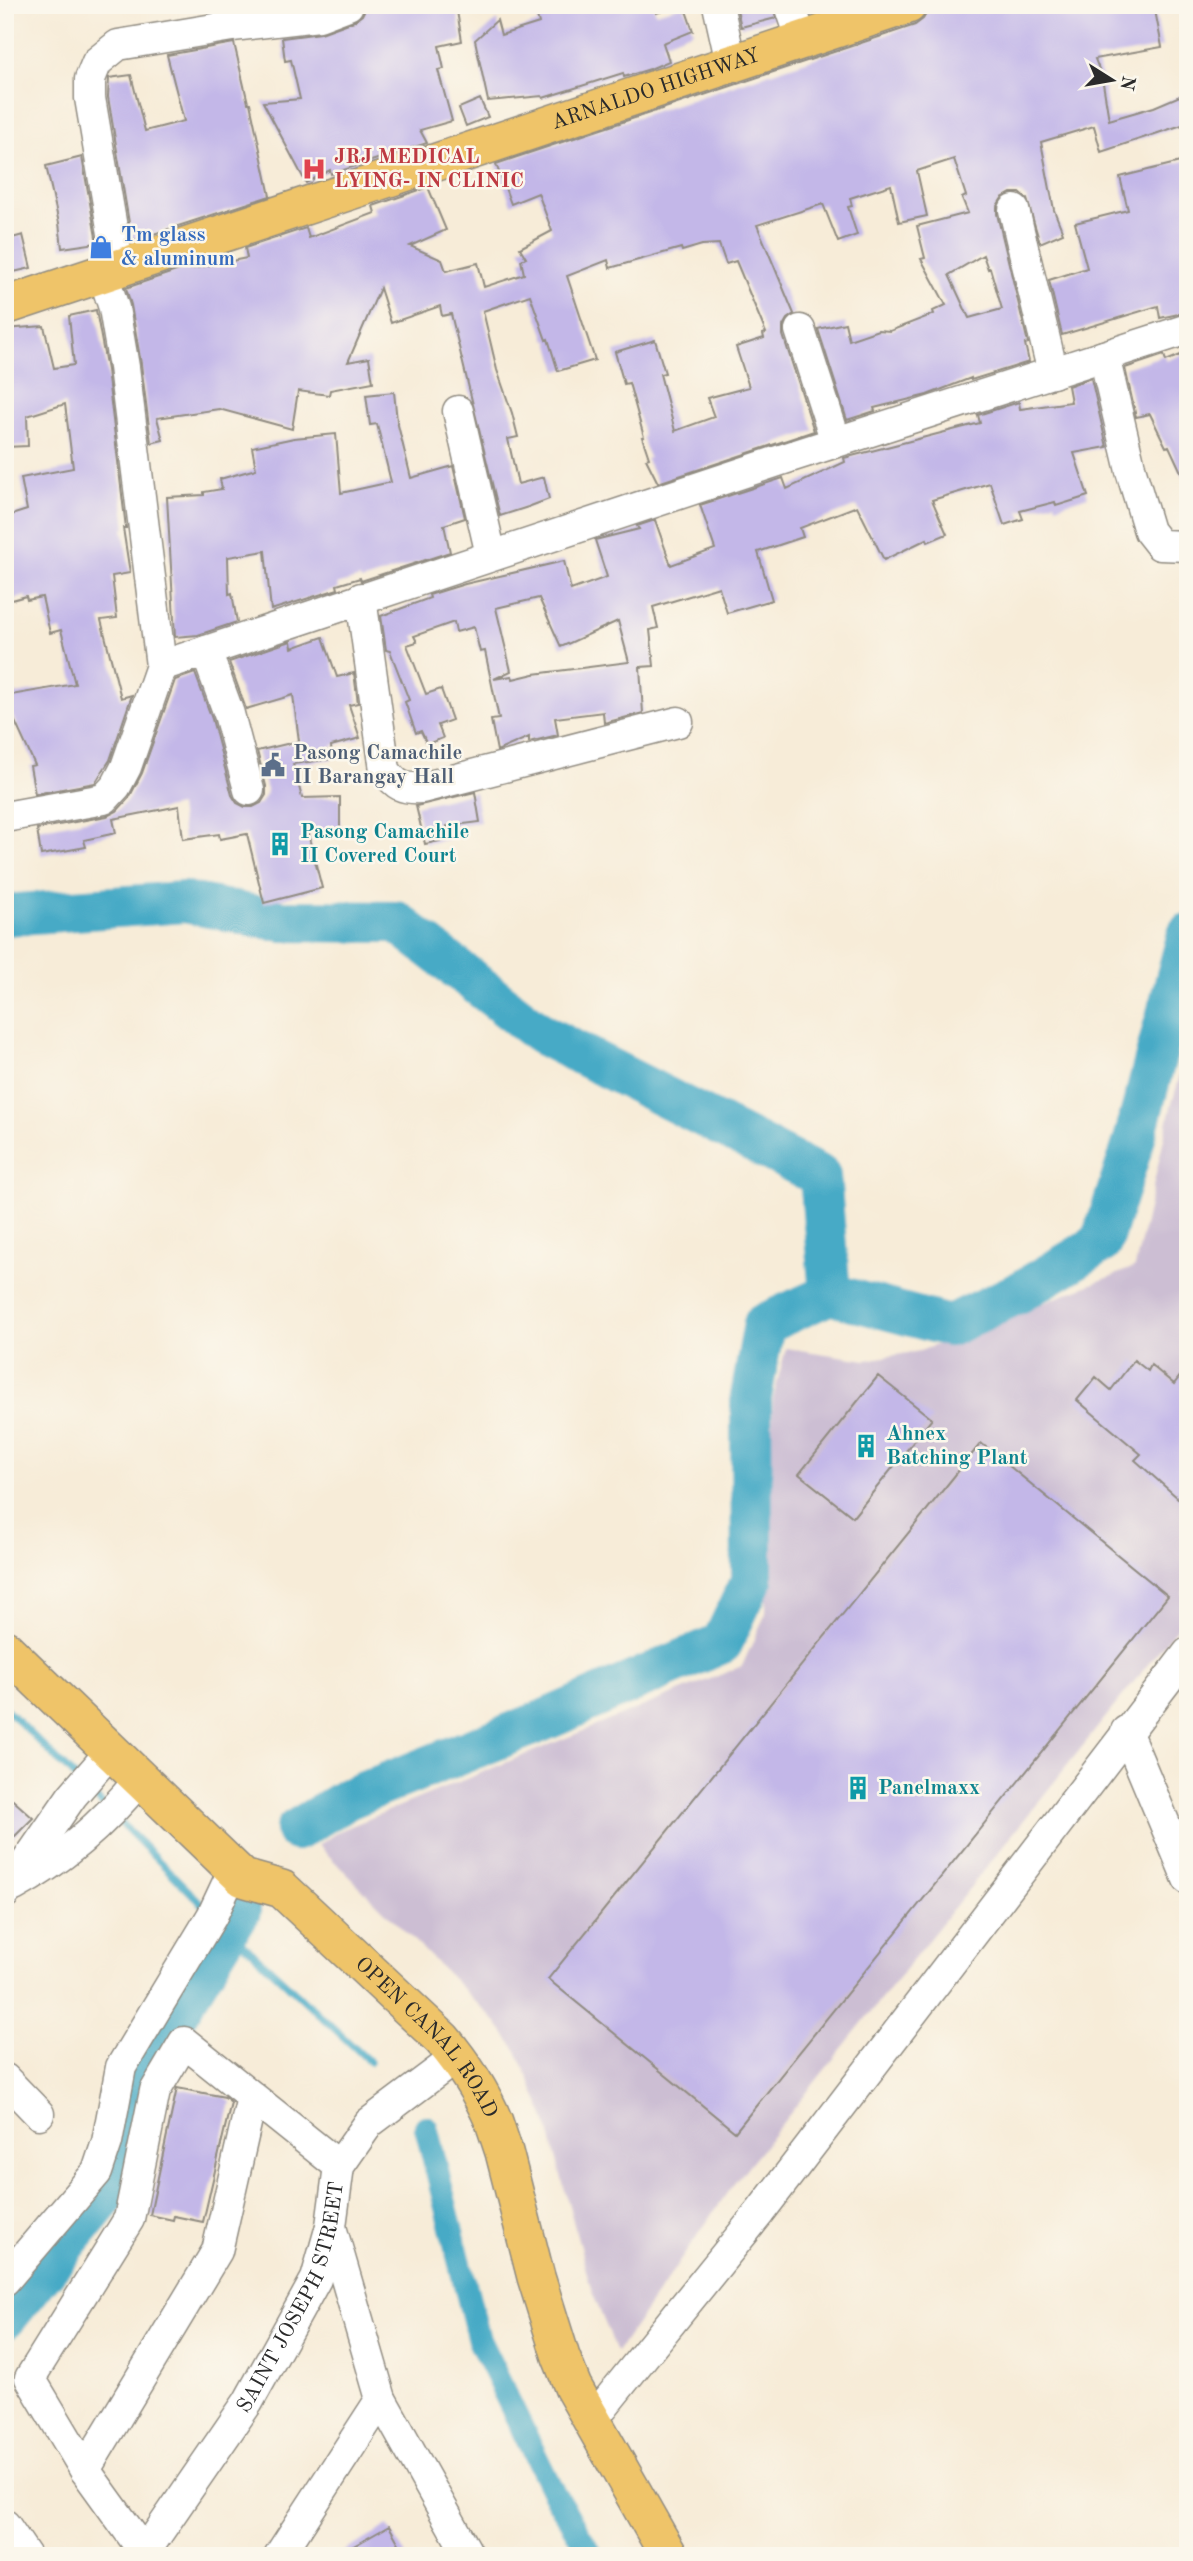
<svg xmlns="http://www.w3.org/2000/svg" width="1193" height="2561" font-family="'Old Standard TT',serif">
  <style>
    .industrial { fill: #ccbed3 }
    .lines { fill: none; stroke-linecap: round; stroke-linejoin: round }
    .stream { stroke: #46aac6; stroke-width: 7 }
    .canal { stroke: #46aac6; stroke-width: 24 }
    .river { stroke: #46aac6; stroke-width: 42 }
    .building { fill: #c3b7e8; fill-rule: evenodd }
    .minor-casing { stroke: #918c82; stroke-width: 33 }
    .major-casing { stroke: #918c82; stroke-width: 40 }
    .minor { stroke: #fff; stroke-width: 30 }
    .major { stroke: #efc469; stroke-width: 37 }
    .labels { text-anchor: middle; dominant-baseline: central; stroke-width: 5; stroke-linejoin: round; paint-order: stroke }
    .street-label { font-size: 21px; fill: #2b2b2b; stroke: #fbf7ec }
    .health-label { font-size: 21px; font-weight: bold; fill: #be3a42; stroke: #fbf7ec; text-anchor: start }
    .shop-label { font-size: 21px; font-weight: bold; fill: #366cbe; stroke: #fbf7ec; text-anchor: start }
    .service-label { font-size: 21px; font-weight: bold; fill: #4e5e75; stroke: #fbf7ec; text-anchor: start }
    .culture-label { font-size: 21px; font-weight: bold; fill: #0d838f; stroke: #fbf7ec; text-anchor: start }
  </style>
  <rect width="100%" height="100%" fill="#fbf7ec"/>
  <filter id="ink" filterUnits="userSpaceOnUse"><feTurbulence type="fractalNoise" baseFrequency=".0143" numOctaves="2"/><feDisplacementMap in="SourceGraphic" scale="14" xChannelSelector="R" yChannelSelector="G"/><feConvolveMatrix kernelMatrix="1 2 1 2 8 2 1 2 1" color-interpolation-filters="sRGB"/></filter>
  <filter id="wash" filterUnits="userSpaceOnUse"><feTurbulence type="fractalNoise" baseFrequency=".00686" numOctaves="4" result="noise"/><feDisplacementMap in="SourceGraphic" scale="28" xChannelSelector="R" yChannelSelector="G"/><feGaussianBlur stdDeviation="1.57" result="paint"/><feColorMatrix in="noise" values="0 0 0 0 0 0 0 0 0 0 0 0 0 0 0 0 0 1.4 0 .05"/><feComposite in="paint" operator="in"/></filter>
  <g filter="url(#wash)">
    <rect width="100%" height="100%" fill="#f7ecd8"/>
    <path class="industrial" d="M 1188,1047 L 1188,1586 L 1183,1592 L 1188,1614 L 729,2190 L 617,2352 L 592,2292 L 546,2119 L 517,2051 L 496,2022 L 318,1845 L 339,1831 L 742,1666 L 766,1613 L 773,1399 L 786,1348 L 866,1360 L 920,1351 L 1135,1267 L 1171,1107 Z"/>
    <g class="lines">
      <path class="stream" d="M 5,1708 L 77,1779
        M 88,1790 L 107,1809
        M 115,1817 L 208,1910
        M 219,1921 L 370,2062"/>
      <path class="canal" d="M 426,2127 L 479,2340 L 552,2490 L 592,2556"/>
      <path class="river" d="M 5,915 L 184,902 L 281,921 L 397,922 L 541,1034 L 820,1176 L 830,1294
        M 296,1830 L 347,1799 L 540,1722 L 722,1643 L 752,1579 L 751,1397 L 764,1324 L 830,1294 L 949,1326 L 1020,1292 L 1101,1243 L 1133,1144 L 1188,934
        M 5,2319 L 114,2185 L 142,2070 L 240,1911"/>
    </g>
    <g id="blocks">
      <path class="building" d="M 367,5 L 456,5 L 462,41 L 439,46 L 444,69 L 438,70 L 452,121 L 420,130 L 427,143 L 331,174 L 330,170 L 306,183 L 263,102 L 300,99 L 291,60 L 285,61 L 282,38 L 321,33 L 354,21 L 362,15 Z
        M 534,5 L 653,5 L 656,13 L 684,5 L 693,31 L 663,43 L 669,61 L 650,69 L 624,77 L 623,73 L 543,98 L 542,96 L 488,101 L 475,40 L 497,20 L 501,35 L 539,23 Z
        M 736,5 L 773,5 L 776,18 L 741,27 Z
        M 935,5 L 1154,5 L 1162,47 L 1095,59 L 1102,77 L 1109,120 L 1154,107 L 1182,95 L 1188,113 L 1188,123 L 1101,152 L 1094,126 L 1041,142 L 1054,210 L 1063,233 L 1040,243 L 1027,199 L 1020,193 L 1011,193 L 1002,198 L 997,206 L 997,214 L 1028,343 L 1025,344 L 1029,362 L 971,380 L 971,378 L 927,395 L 874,408 L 875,411 L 847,420 L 818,329 L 845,323 L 849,340 L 878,330 L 890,331 L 934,314 L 933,311 L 946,305 L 921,259 L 925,258 L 917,226 L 968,213 L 962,198 L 966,196 L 954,159 L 917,171 L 927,216 L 899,222 L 891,185 L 850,198 L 852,206 L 848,207 L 857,235 L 838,242 L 823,204 L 757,225 L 794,314 L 787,319 L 783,326 L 783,335 L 814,431 L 658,483 L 646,459 L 649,458 L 642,437 L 644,437 L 629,383 L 624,384 L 615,352 L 655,340 L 665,373 L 660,374 L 675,431 L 714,417 L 707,398 L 749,387 L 736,347 L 764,338 L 763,334 L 766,333 L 736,261 L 726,264 L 719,244 L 702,245 L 682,251 L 681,248 L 610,268 L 608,260 L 567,276 L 595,360 L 558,371 L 548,339 L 546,340 L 530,295 L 483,311 L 497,370 L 512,413 L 518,437 L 508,439 L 518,484 L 544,477 L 549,499 L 528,507 L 500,516 L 451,314 L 442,316 L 440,306 L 391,323 L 380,288 L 348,362 L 369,358 L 373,382 L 330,390 L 329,395 L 298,391 L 292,429 L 219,409 L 157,418 L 163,440 L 151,443 L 141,364 L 131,305 L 126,288 L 191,266 L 191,269 L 247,258 L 245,248 L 306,228 L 309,238 L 375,213 L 373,206 L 428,187 L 446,230 L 410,246 L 442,260 L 446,271 L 478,263 L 484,287 L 524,274 L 521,260 L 526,258 L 520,248 L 552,231 L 538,193 L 511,204 L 496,164 L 915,25 L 923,19 L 928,11 L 936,9 ZM 983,255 L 988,269 L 990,268 L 1002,309 L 969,318 L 949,275 Z
        M 234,43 L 248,103 L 250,103 L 270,196 L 132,241 L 108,97 L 109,78 L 131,75 L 145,131 L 184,121 L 167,55 Z
        M 480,99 L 488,117 L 466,126 L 459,108 Z
        M 82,157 L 97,243 L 62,248 L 59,223 L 46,166 Z
        M 1188,160 L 1188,312 L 1160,318 L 1158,306 L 1062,335 L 1049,280 L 1087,268 L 1075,223 L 1128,210 L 1120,177 Z
        M 23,235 L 31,268 L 5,274 L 5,240 Z
        M 96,310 L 107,370 L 126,528 L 123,528 L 130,573 L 112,576 L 117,618 L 101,620 L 121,698 L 132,695 L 110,760 L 95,783 L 35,794 L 30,766 L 35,765 L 12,715 L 5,716 L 5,696 L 75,684 L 61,630 L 50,633 L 42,597 L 27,600 L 26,596 L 5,602 L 5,517 L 27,510 L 21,478 L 73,468 L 65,404 L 27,416 L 28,446 L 5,447 L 5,329 L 44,326 L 54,368 L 74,365 L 69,316 Z
        M 1188,352 L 1188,487 L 1169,446 L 1166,447 L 1150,414 L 1136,417 L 1125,368 L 1164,355 L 1166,361 Z
        M 1091,378 L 1107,447 L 1074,453 L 1088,496 L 1056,506 L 1055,502 L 1020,511 L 1023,519 L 1004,525 L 990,483 L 932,500 L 947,534 L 928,542 L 927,539 L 884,560 L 857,506 L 800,528 L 803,537 L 758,552 L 772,600 L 727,613 L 719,587 L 653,607 L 658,628 L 650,630 L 654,666 L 640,667 L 643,713 L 604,723 L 603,712 L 555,718 L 558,735 L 529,742 L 529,737 L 497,751 L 491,720 L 499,719 L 485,651 L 480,652 L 474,627 L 456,632 L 454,622 L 414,636 L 417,642 L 407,645 L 426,694 L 441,689 L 452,720 L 438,725 L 443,738 L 427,744 L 421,731 L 416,733 L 405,702 L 409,700 L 390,651 L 386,650 L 381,616 L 430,598 L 429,595 L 465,584 L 564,561 L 571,590 L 607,577 L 595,540 L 639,529 L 637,526 L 655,520 L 671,565 L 715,549 L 700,505 L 783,478 L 787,489 L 845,462 L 844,458 L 980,423 L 978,415 L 1019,402 L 1020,409 L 1071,402 L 1068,386 ZM 539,598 L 561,647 L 618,621 L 629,662 L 534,674 L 513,679 L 512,676 L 494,679 L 511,671 L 496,608 Z
        M 394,392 L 397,421 L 411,478 L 453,466 L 465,518 L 444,525 L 450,552 L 361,581 L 360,578 L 337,585 L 338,589 L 271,610 L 265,551 L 228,557 L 229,594 L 232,593 L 237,622 L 198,635 L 175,637 L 167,497 L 204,495 L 204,492 L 222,489 L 220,479 L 256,469 L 252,447 L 294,438 L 336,434 L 341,493 L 391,482 L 377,424 L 370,425 L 366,395 Z
        M 323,637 L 337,677 L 354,673 L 358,703 L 349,705 L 360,738 L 331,746 L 332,759 L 293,764 L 302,798 L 340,797 L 340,830 L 307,830 L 322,888 L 264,903 L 247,834 L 220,839 L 219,834 L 183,839 L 179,806 L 113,819 L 116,833 L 84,840 L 86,847 L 41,855 L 37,829 L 107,816 L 117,811 L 129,798 L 142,773 L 175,680 L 195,673 L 212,719 L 232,795 L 237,803 L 245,807 L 253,807 L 261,803 L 266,795 L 266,786 L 257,751 L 299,741 L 293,695 L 246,709 L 229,662 L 291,641 L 292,648 Z
        M 475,792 L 480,822 L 447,826 L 449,839 L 425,844 L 416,806 Z
        M 1134,1360 L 1148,1371 L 1151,1365 L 1174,1384 L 1188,1366 L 1188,1507 L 1135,1460 L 1141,1454 L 1077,1400 L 1096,1377 L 1111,1390 Z
        M 878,1376 L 932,1419 L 853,1517 L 799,1474 Z
        M 981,1443 L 1168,1596 L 735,2132 L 548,1979 Z
        M 5,1793 L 33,1818 L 5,1846 Z
        M 177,2088 L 225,2097 L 231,2102 L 203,2222 L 174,2216 L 173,2220 L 150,2215 Z
        M 389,2526 L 406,2556 L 336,2556 Z"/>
    </g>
  </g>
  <g filter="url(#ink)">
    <use href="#blocks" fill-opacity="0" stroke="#918c82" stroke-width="2"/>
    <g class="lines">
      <g class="minor-casing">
        <g id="minor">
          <path d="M 718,5 L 731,63"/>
          <path d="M 790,5 L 802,41"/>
          <path d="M 1014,210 L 1053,373"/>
          <path d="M 119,269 L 90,98 L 90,79 L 97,62 L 118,45 L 232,26 L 319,16 L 348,5"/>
          <path d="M 800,330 L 836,442"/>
          <path d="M 1104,356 L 1131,471 L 1149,531 L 1160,545 L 1188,546"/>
          <path d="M 458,411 L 491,555"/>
          <path d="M 361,598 L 385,770 C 396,786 403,789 422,788 L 678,722"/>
          <path d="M 206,651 L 229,714 L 249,790"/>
          <path d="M 161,666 L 793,456 L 1188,329"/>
          <path d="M 5,817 L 104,799 L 116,786 L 126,767 L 161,666 L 124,367 L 114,308 L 103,274"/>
          <path d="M 1126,1731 L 1188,1879"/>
          <path d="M 14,1886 C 64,1859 104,1823 140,1779"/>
          <path d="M 5,1893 L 72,1796 L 111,1751"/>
          <path d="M 5,2079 L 39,2114"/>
          <path d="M 331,2227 L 381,2399 L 469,2556"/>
          <path d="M 5,2280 L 97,2172 L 107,2142 L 121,2067 L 212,1916 L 234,1869"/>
          <path d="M 592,2420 L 760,2212 L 1188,1653"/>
          <path d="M 85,2470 L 217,2251 L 252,2097"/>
          <path d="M 5,2525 L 26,2556"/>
          <path id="s1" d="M 139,2556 L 145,2552 L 248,2402 L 316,2279 L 331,2226 L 339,2166 L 369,2123 L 457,2057"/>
          <path d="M 147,2556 L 85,2470 L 30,2378 L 129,2219 L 155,2091 L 184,2042 L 339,2166"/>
          <path d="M 279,2556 L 381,2399"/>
        </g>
      </g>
      <g class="major-casing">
        <g id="major">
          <path id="s2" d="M 5,306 L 908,5"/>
          <path id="s3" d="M 5,1649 L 243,1878 L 282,1889 L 442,2039 C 464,2065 481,2091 494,2122 L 504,2152 L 536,2277 L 561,2357 L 573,2387 L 669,2556"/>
        </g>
      </g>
      <use href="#minor" class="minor"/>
      <use href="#major" class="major"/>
    </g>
  </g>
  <defs>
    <g id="hospital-bare" transform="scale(1.89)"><path d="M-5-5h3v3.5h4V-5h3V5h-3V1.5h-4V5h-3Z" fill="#e0444e" stroke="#fbf7ec" stroke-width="2.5" paint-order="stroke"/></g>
    <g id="shop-bare" transform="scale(1.89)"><path d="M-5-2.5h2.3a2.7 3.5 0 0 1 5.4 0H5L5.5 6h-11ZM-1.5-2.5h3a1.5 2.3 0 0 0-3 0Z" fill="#3f7fe0" stroke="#fbf7ec" stroke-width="2.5" paint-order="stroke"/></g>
    <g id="civic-bare" transform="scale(1.89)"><path d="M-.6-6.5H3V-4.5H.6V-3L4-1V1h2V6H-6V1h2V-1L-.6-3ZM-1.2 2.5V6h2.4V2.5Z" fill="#5c6f8a" stroke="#fbf7ec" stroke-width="2.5" paint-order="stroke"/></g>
    <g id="building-bare" transform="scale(1.89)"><path d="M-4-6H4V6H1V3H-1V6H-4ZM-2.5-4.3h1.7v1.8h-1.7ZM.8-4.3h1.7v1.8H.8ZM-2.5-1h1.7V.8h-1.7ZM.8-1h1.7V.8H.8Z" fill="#0f9aa8" stroke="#fbf7ec" stroke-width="2.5" paint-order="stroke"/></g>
  </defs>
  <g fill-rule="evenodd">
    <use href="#hospital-bare" x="314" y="169"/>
    <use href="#shop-bare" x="101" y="247"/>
    <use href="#civic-bare" x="273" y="765"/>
    <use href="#building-bare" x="280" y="844"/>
    <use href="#building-bare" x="866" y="1446"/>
    <use href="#building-bare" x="858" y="1788"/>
  </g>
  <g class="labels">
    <g class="street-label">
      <text stroke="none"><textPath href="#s2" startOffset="686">ARNALDO HIGHWAY</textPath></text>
      <text stroke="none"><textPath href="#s3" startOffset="579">OPEN CANAL ROAD</textPath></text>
      <text stroke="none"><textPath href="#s1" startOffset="304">SAINT JOSEPH STREET</textPath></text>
    </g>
    <g class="health-label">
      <text x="334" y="157">JRJ MEDICAL<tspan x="334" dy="24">LYING- IN CLINIC</tspan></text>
    </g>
    <g class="shop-label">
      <text x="121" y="235">Tm glass<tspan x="121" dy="24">&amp; aluminum</tspan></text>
    </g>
    <g class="service-label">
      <text x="293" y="753">Pasong Camachile<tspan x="293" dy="24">II Barangay Hall</tspan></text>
    </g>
    <g class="culture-label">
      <text x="300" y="832">Pasong Camachile<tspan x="300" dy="24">II Covered Court</tspan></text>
      <text x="886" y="1434">Ahnex<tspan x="886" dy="24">Batching Plant</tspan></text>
      <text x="878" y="1788">Panelmaxx</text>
    </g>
  </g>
  <rect width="1193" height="2561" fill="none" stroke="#fbf7ec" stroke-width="28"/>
  <g transform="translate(1112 80) rotate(101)" stroke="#fbf7ec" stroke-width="5" paint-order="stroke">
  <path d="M0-5L12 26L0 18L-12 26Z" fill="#2b2b2b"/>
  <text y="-10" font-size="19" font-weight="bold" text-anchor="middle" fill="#2b2b2b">N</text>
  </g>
</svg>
